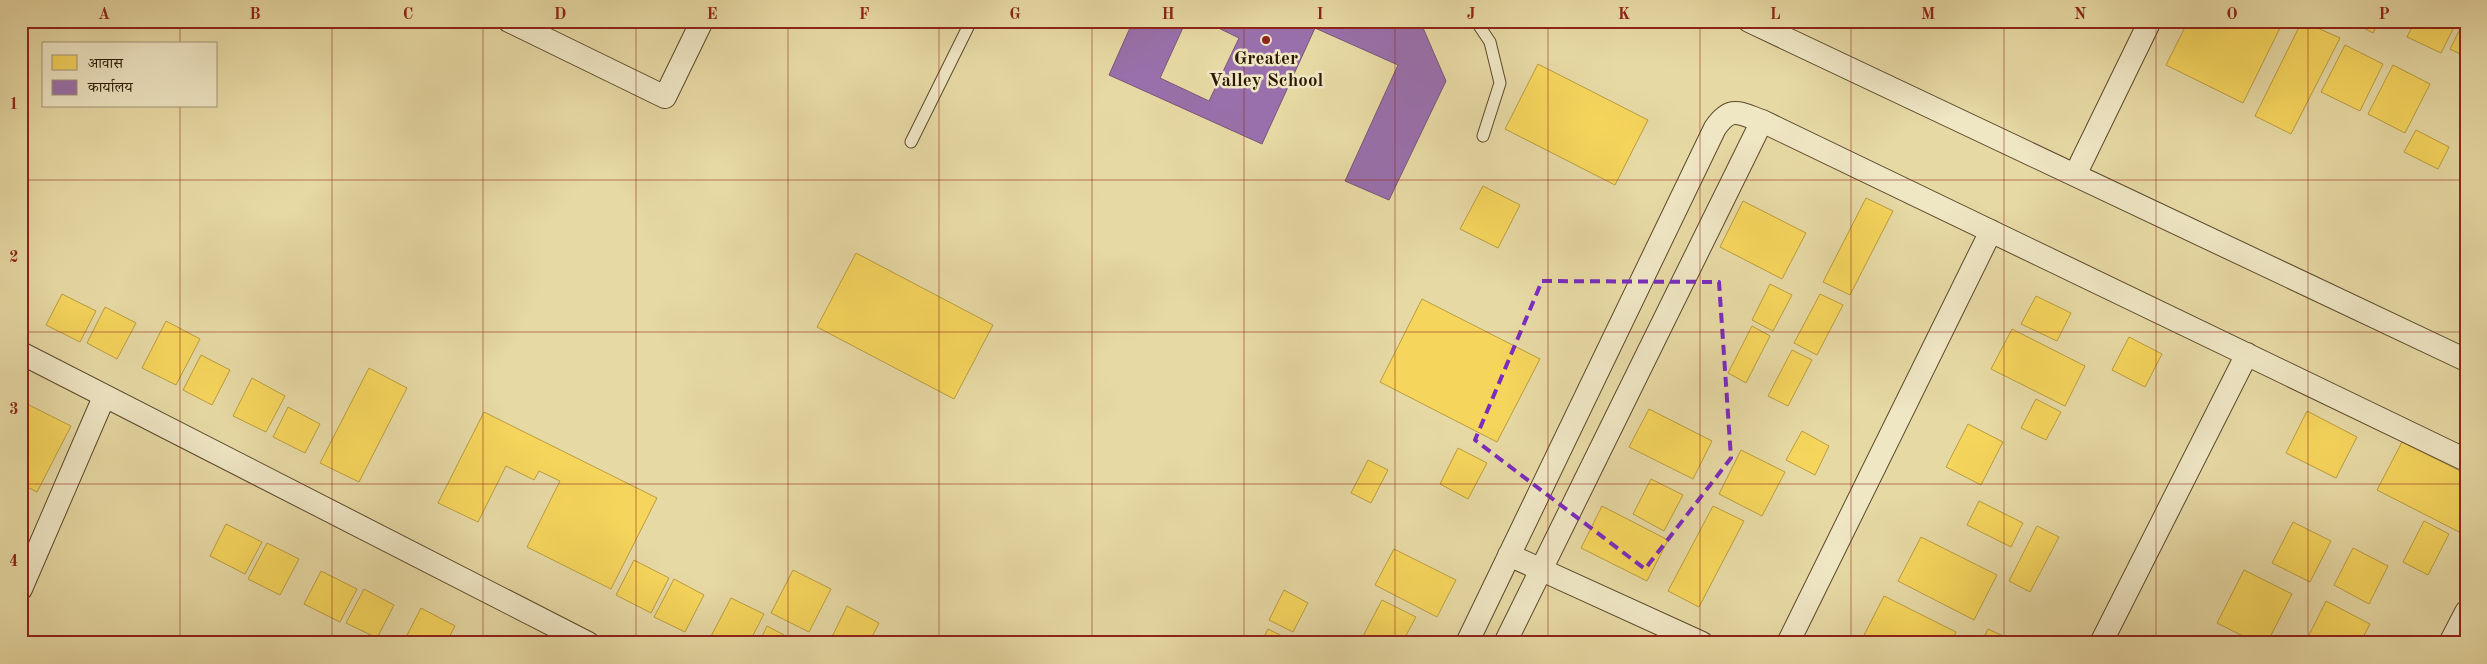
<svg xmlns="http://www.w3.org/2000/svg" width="2487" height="664" font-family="'Old Standard TT','Noto Serif Devanagari',serif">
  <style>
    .homes { fill: #f6d55c; stroke: #b99d41 }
    .offices { fill: #9970ab; stroke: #785678 }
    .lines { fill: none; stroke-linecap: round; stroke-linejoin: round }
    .lane-casing { stroke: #5a492a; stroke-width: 13 }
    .street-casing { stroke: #5a492a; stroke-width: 24 }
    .lane { stroke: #efe6c4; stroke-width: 11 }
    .street { stroke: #efe6c4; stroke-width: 22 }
    .marked { fill: none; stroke: #7b2cbf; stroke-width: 4; stroke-dasharray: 10 6; stroke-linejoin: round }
    .grid { fill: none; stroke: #8f2418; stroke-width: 1; stroke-opacity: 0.55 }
    .poi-dot { fill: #8f2418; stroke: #efe6c4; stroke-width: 2 }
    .labels { text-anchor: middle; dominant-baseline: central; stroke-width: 5; stroke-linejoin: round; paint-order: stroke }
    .poi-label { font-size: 19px; font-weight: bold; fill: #2b1902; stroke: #efe6c4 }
    .neatline { fill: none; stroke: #8f2418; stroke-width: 2 }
    .grid-label { font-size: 16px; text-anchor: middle; font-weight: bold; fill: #8f2418 }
  </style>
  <rect width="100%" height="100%" fill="#e7d9a4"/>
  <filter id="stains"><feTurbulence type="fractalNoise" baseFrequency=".004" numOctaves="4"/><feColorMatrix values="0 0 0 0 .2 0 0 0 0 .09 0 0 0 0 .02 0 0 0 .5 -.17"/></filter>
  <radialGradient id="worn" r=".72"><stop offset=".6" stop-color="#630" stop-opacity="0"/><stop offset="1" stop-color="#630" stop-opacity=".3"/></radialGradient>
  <path class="homes" d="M 2188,21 L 2267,21 L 2280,28 L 2243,103 L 2166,65 Z
    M 2302,21 L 2340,38 L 2291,134 L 2255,116 Z
    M 2350,21 L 2379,21 L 2373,33 Z
    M 2415,21 L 2457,21 L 2441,53 L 2407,37 Z
    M 2464,21 L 2466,22 L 2466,57 L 2450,49 Z
    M 2345,45 L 2383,64 L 2360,111 L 2321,92 Z
    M 1538,64 L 1648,120 L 1615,185 L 1505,129 Z
    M 2393,65 L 2430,84 L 2405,133 L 2368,114 Z
    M 2416,130 L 2449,147 L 2438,169 L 2404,152 Z
    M 1483,186 L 1520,205 L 1498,248 L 1460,229 Z
    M 1866,198 L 1893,211 L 1850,295 L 1823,282 Z
    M 1743,201 L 1806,233 L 1782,279 L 1720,247 Z
    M 856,253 L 993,325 L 954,399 L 817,327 Z
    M 1770,284 L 1792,295 L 1773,331 L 1752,320 Z
    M 62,294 L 96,311 L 80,342 L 46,325 Z
    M 1820,294 L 1843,305 L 1817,355 L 1794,343 Z
    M 2036,296 L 2071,313 L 2057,341 L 2021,324 Z
    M 1422,299 L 1540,359 L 1497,442 L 1380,382 Z
    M 105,307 L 136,323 L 117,359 L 87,343 Z
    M 166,321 L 200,339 L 176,385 L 142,368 Z
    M 1752,326 L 1770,336 L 1746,383 L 1728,373 Z
    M 2012,329 L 2085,366 L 2065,406 L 1991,369 Z
    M 2129,337 L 2162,354 L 2145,387 L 2112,370 Z
    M 1792,350 L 1812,360 L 1788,406 L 1768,396 Z
    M 201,355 L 230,370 L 212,405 L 183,390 Z
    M 369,368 L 407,388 L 359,482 L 320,463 Z
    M 252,378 L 285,396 L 266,432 L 233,416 Z
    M 2036,399 L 2061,412 L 2046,440 L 2021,428 Z
    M 21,401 L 71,426 L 37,492 L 21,484 Z
    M 288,407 L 320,424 L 305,453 L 273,437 Z
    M 1649,409 L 1712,441 L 1693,479 L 1629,447 Z
    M 2307,411 L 2357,437 L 2336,478 L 2286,453 Z
    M 484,412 L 657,498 L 611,589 L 527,547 L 560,481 L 539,471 L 534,480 L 506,466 L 478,522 L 438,503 Z
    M 1968,424 L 2003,442 L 1981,485 L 1946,467 Z
    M 1802,431 L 1829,446 L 1815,475 L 1786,460 Z
    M 2402,442 L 2466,474 L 2466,529 L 2463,534 L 2377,490 Z
    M 1458,448 L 1487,463 L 1468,499 L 1440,484 Z
    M 1741,450 L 1785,472 L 1762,516 L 1719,494 Z
    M 1368,460 L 1388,470 L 1371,503 L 1351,493 Z
    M 1651,479 L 1683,495 L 1664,531 L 1633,514 Z
    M 1979,501 L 2023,523 L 2011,547 L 1967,525 Z
    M 1602,506 L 1668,540 L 1647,581 L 1581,548 Z
    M 1713,506 L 1744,521 L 1699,607 L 1668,591 Z
    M 2424,521 L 2449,534 L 2428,575 L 2403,562 Z
    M 2293,522 L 2331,541 L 2310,582 L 2272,563 Z
    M 226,524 L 262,542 L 245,574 L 210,556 Z
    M 2037,526 L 2059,537 L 2030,592 L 2009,581 Z
    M 1921,537 L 1997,575 L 1974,620 L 1898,581 Z
    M 267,543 L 299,559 L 280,595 L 248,579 Z
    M 2353,548 L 2388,566 L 2369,604 L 2334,585 Z
    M 1394,549 L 1456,580 L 1437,617 L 1375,585 Z
    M 634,560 L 669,578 L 651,613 L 616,595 Z
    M 793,570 L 831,589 L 809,632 L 771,613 Z
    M 2244,570 L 2292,594 L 2267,643 L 2257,643 L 2217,623 Z
    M 321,571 L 357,589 L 340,622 L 304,604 Z
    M 674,579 L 704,595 L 685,632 L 654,617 Z
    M 364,589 L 394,605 L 377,638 L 346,623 Z
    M 1284,590 L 1308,603 L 1293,632 L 1269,620 Z
    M 1884,596 L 1956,632 L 1951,643 L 1860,643 Z
    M 731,598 L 764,614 L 749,643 L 710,643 L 708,642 Z
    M 1382,600 L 1416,617 L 1402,643 L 1367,643 L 1361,640 Z
    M 2326,601 L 2370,624 L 2360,643 L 2305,643 Z
    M 847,606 L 879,623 L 869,643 L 829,643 Z
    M 421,608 L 455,626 L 446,643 L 403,643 Z
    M 767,626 L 799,643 L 759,643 Z
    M 1268,629 L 1296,643 L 1261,643 Z
    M 1988,629 L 2012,640 L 2011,643 L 1981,643 Z
    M 56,636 L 69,643 L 53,643 Z"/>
  <path class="offices" d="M 1133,21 L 1186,21 L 1160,78 L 1209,101 L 1239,38 L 1204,21 L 1420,21 L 1446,81 L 1389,200 L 1345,181 L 1398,65 L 1315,28 L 1262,144 L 1109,75 Z"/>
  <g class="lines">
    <g class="lane-casing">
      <path id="lane" d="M 1476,21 L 1490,42 L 1500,83 L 1483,136
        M 911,142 L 971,21"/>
    </g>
    <g class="street-casing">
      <path id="street" d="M 509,21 L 665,97 L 702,21
        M 1749,21 L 2466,360
        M 2075,175 L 2150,21
        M 21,353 L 588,643
        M 1509,555 L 1702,643
        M 21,589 L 104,397
        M 1467,643 L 1715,128 C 1731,105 1739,113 1762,121 L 2466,460
        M 1505,643 L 1762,121
        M 1788,643 L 1991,231
        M 2101,643 L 2247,354
        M 2450,643 L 2466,612"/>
    </g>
    <use href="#lane" class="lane"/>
    <use href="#street" class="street"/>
  </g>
  <path class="marked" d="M 1542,281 L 1719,282 L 1731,458 L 1645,569 L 1475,440 Z"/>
  <path class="grid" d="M 180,21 L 180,44M 332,21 L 332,643M 483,21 L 483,643M 636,21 L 636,643M 788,21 L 788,643M 939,21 L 939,643M 1092,21 L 1092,643M 1244,21 L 1244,643M 1395,21 L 1395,643M 1548,21 L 1548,643M 1700,21 L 1700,643M 1851,21 L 1851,643M 2004,21 L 2004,643M 2156,21 L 2156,643M 2308,21 L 2308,643M 180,106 L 180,643M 21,180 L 2466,180M 21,332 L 2466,332M 21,484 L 2466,484"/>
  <circle class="poi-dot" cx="1266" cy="40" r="5"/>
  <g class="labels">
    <g class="poi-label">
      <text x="1266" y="59">Greater<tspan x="1266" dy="22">Valley School</tspan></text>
    </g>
  </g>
  <rect width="2487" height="664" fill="none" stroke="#e7d9a4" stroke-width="55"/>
  <rect x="42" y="42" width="175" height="65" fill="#efe6c4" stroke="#a19476"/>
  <rect x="52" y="55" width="25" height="15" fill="#f6d55c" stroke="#a19476"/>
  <text x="88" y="68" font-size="15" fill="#2b1902">आवास</text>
  <rect x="52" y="80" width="25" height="15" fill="#9970ab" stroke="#a19476"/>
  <text x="88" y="92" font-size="15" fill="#2b1902">कार्यालय</text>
  <rect x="28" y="28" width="2432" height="608" class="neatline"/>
  <g class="grid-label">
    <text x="104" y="19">A</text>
    <text x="255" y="19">B</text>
    <text x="408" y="19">C</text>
    <text x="560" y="19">D</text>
    <text x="712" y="19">E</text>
    <text x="864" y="19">F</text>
    <text x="1015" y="19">G</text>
    <text x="1168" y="19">H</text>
    <text x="1320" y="19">I</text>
    <text x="1471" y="19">J</text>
    <text x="1624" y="19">K</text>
    <text x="1775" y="19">L</text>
    <text x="1928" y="19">M</text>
    <text x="2080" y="19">N</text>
    <text x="2232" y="19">O</text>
    <text x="2384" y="19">P</text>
    <text x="14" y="109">1</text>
    <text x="14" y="262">2</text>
    <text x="14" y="414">3</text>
    <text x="14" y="566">4</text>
  </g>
  <rect width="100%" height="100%" filter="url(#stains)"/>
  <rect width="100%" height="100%" fill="url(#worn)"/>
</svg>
